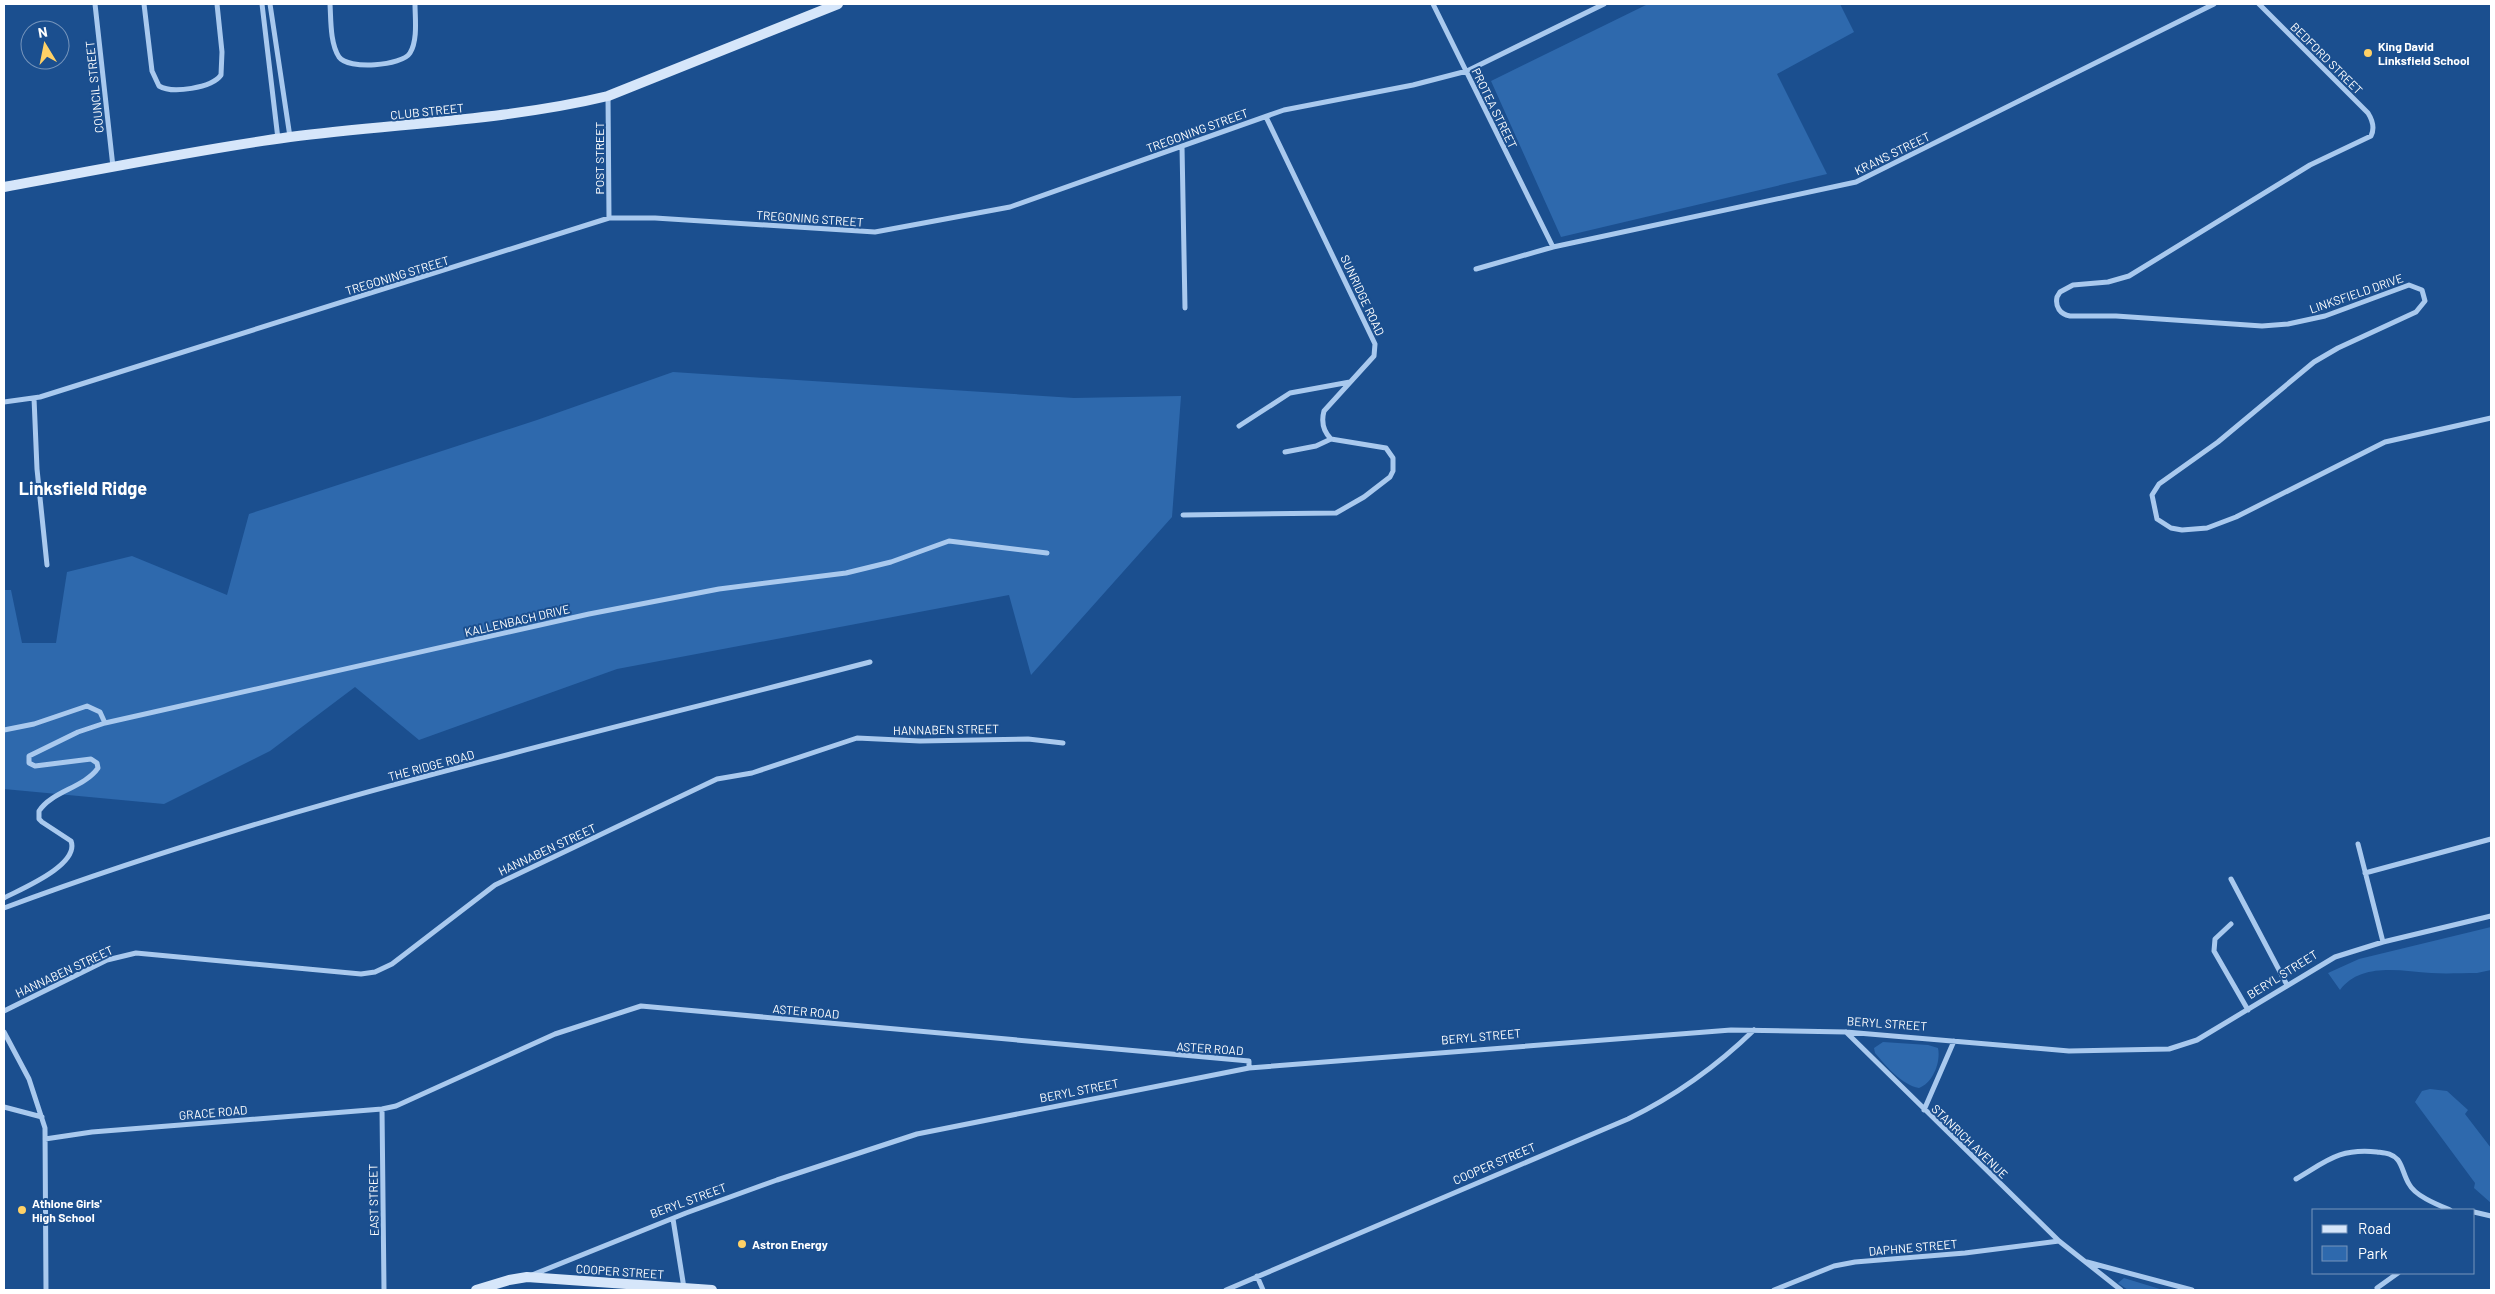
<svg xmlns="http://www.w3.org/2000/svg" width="2495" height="1294" font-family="Barlow,sans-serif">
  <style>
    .green { fill: #2e69ad }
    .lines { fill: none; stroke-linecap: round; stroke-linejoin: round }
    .minor { stroke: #a9c9ee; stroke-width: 5 }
    .secondary { stroke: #d6e6fa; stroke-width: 10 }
    .poi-dot { fill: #ffd166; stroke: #1b4f8f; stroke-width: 2 }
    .labels { text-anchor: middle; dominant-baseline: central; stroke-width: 4; stroke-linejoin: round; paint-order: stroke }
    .poi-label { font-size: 12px; font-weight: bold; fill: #fff; stroke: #1b4f8f; text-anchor: start }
    .street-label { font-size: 12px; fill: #fff; stroke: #1b4f8f }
    .district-label { font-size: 18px; font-weight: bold; fill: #fff; stroke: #1b4f8f }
  </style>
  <rect width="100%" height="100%" fill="#1b4f8f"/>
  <path class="green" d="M 1648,4 L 1840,4 L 1854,32 L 1777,74 L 1827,174 L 1561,237 L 1491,81 Z
    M 673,372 L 1074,398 L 1181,396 L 1172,517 L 1031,675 L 1009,595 L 617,669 L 419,740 L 355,687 L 270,751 L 164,804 L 4,789 L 4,590 L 11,590 L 22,643 L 56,643 L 67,572 L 132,556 L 227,595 L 249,514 L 537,420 Z
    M 2491,927 L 2491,970 L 2477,973 C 2462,973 2446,974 2431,973 C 2401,971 2361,962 2340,990 L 2328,973 L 2359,959 Z
    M 1883,1042 L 1928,1045 L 1938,1048 C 1941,1062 1933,1083 1919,1088 C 1902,1085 1886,1066 1875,1053 L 1874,1048 Z
    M 2430,1089 L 2447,1091 L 2468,1110 L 2465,1114 L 2491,1148 L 2491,1203 L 2474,1188 L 2475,1183 L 2415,1102 L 2422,1091 Z
    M 2124,1278 L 2163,1290 L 2128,1290 L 2118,1283 Z"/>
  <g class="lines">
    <path class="minor" d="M 95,4 L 113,167
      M 144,4 L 152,71 L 159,86 C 172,94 212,88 221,75 L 222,52 L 217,4
      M 262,4 L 278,139
      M 270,4 L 290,137
      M 330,4 C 331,20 330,43 339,57 C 348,70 402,66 410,53 C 418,40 415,18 415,4
      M 1433,4 L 1553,247 L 1856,182 L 2214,4
      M 2259,4 L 2368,113 C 2373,121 2375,128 2371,136 L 2310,165 L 2129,276 L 2108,282 L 2073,285 L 2060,292 L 2057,297 C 2055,307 2060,314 2070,316 L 2116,316 L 2262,326 L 2288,324 L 2325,316 L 2409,285 L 2422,290 L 2425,301 L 2416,312 L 2338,348 L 2314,362 L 2218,442 L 2159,484 L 2152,495 L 2157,519 L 2171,528 L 2182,530 L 2207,528 L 2236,517 L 2385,442 L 2491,418
      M 608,96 L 609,218
      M 1182,146 L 1185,308
      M 1476,269 L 1553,247
      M 34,398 L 37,469 L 47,565
      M 4,402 L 40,397 L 609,218 L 655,218 L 875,232 L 1010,207 L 1284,110 L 1413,85 L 1467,71 L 1604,4
      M 1239,426 L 1290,393 L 1350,382
      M 1285,452 L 1316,446 L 1331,439
      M 1183,515 L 1336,513 L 1364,497 L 1390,477 L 1393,471 L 1393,458 L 1386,448 L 1331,439 C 1323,431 1321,422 1324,411 L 1374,356 L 1375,344 L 1266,117
      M 4,730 L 34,724 L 87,706 L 100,712 L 105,723
      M 2358,844 L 2383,942
      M 2365,873 L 2491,839
      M 2231,879 L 2287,985
      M 4,898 C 21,889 80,865 71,841 L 42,822 L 39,819 L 39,811 C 52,791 84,788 98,768 L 97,763 L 91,759 L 35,766 L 29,763 L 29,756 L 78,732 L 105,723 L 589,614 L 719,589 L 846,573 L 891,562 L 949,541 L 1047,553
      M 4,908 C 285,803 579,738 870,662
      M 2231,924 L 2215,939 L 2214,951 L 2248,1010
      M 4,1011 L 107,960 L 136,953 L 361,974 L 375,972 L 392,964 L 495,885 L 717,779 L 752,773 L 857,738 L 920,741 L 1028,739 L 1063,743
      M 4,1032 L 29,1079 L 45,1128 L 46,1290
      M 1846,1032 L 2059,1241 L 2121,1290
      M 4,1107 L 42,1117
      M 382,1109 L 384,1290
      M 1924,1110 L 1954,1041
      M 45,1139 L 92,1132 L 382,1109 L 396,1106 L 555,1034 L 641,1006 L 1249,1061 L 1249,1068
      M 2296,1179 C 2327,1161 2339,1148 2377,1152 C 2385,1153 2392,1153 2398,1160 C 2403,1167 2404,1176 2409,1184 C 2415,1196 2438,1205 2450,1210
      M 2474,1212 L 2491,1216
      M 673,1219 L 684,1288
      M 2087,1262 L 2192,1290
      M 532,1275 L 686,1213 L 777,1180 L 917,1134 L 1249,1068 L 1731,1030 L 1846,1032 L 2069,1051 L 2169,1049 L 2197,1040 L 2335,957 L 2383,942 L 2491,916
      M 1257,1276 L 1263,1290
      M 2377,1288 L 2398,1273
      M 1226,1290 L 1628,1119 C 1673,1097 1718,1065 1754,1030
      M 1774,1290 L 1834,1266 L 1855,1262 L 1965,1253 L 2059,1241"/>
    <path class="secondary" d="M 4,187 C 99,170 194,150 290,137 C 396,123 504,121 608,96 L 838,4
      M 476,1290 L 509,1280 L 527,1277 L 712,1290"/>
  </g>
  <g class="poi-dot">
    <circle cx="2368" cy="53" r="5"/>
    <circle cx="22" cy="1210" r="5"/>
    <circle cx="742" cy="1244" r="5"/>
  </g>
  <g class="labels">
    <g class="poi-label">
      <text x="2378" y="46">King David<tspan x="2378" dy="14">Linksfield School</tspan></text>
      <text x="32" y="1203">Athlone Girls'<tspan x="32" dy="14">High School</tspan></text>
      <text x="752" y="1244">Astron Energy</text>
    </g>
    <g class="street-label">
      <text transform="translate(2327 58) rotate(45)">BEDFORD STREET</text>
      <text transform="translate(94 87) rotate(-96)">COUNCIL STREET</text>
      <text transform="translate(1495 108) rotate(64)">PROTEA STREET</text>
      <text transform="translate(427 111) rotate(-6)">CLUB STREET</text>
      <text transform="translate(1197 130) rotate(-20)">TREGONING STREET</text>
      <text transform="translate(1892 153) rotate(-26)">KRANS STREET</text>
      <text transform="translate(599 158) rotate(-90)">POST STREET</text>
      <text transform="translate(810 218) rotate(4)">TREGONING STREET</text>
      <text transform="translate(397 275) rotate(-17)">TREGONING STREET</text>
      <text transform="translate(2356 293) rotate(-19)">LINKSFIELD DRIVE</text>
      <text transform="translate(1363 295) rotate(65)">SUNRIDGE ROAD</text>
      <text transform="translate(517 620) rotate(-13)">KALLENBACH DRIVE</text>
      <text transform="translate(946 729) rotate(-1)">HANNABEN STREET</text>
      <text transform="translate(431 765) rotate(-15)">THE RIDGE ROAD</text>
      <text transform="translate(547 849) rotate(-25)">HANNABEN STREET</text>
      <text transform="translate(64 971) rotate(-25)">HANNABEN STREET</text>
      <text transform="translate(2282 974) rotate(-32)">BERYL STREET</text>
      <text transform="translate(806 1011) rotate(5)">ASTER ROAD</text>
      <text transform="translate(1887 1023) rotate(4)">BERYL STREET</text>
      <text transform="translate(1481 1036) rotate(-5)">BERYL STREET</text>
      <text transform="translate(1210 1048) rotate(4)">ASTER ROAD</text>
      <text transform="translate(1079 1090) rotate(-11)">BERYL STREET</text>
      <text transform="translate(213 1112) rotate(-5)">GRACE ROAD</text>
      <text transform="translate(1970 1141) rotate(44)">STANRICH AVENUE</text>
      <text transform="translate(1494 1163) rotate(-23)">COOPER STREET</text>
      <text transform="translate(373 1200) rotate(-91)">EAST STREET</text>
      <text transform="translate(688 1200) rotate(-20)">BERYL STREET</text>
      <text transform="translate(1913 1247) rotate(-5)">DAPHNE STREET</text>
      <text transform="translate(620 1271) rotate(4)">COOPER STREET</text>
    </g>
    <g class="district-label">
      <text x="83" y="488">Linksfield Ridge</text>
    </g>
  </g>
  <rect width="2495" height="1294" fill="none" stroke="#ffffff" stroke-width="10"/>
  <rect x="2312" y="1209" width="162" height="65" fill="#1b4f8f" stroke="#7695bc"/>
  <rect x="2322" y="1225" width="25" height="8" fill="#d6e6fa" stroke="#7695bc"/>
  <text x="2358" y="1234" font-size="15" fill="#ffffff">Road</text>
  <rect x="2322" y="1246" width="25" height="15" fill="#2e69ad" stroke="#7695bc"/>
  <text x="2358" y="1259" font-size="15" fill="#ffffff">Park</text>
  <g transform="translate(45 45) rotate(350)"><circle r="24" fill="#1b4f8f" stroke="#7695bc"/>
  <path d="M0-4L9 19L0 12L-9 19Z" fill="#ffd166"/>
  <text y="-8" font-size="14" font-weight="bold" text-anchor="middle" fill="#ffffff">N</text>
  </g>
</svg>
